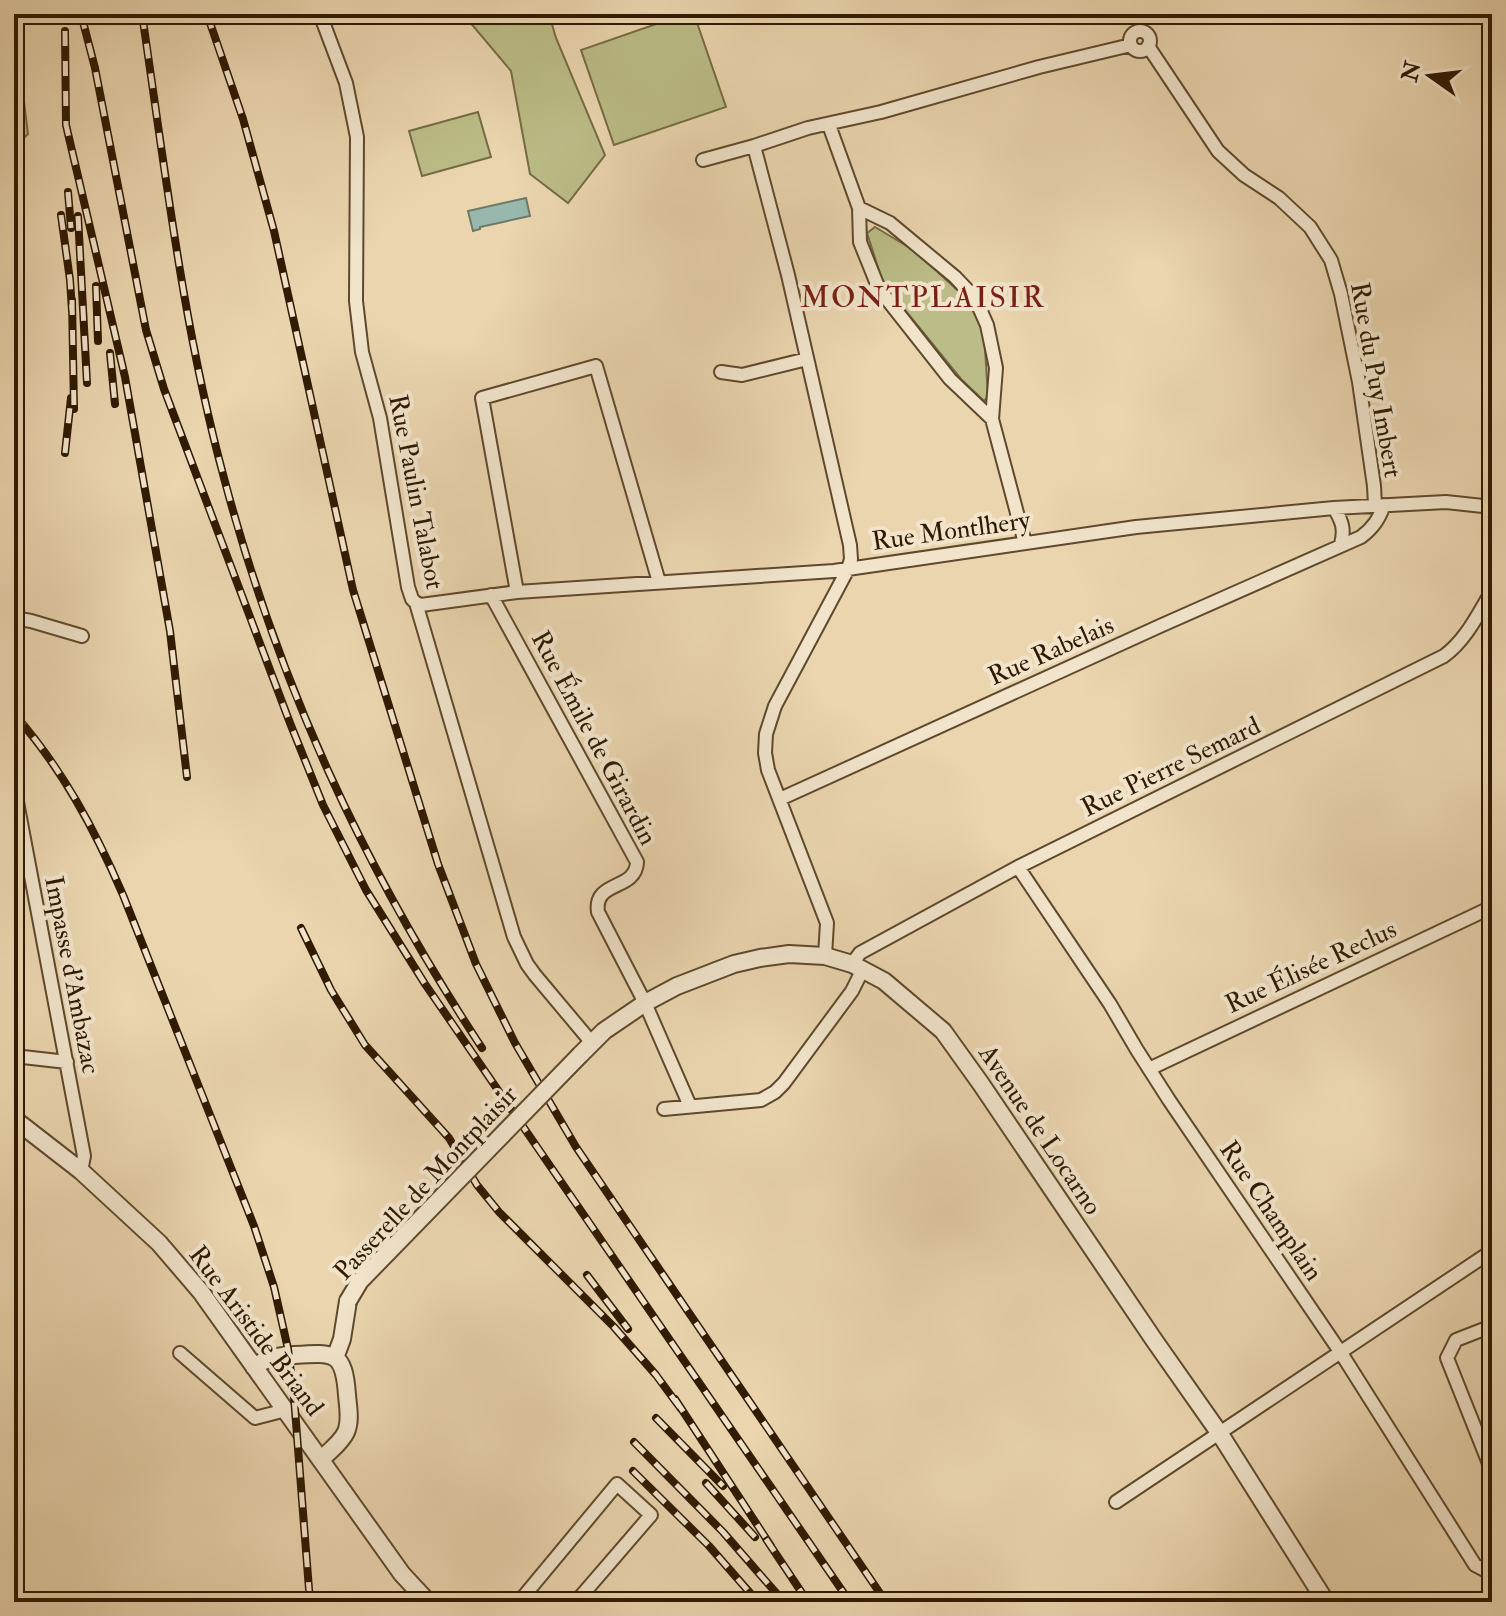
<svg xmlns="http://www.w3.org/2000/svg" width="1506" height="1616" font-family="'IM FELL Double Pica',serif">
  <style>
    .green { fill: #bbbc87; stroke: #766b44; stroke-width: 2 }
    .water { fill: #98b8ad; stroke: #6e7968; stroke-width: 2 }
    .lines { fill: none; stroke-linecap: round; stroke-linejoin: round }
    .minor-casing { stroke: #5e492c; stroke-width: 16 }
    .tertiary-casing { stroke: #5e492c; stroke-width: 20 }
    .minor { stroke: #f1e4cb; stroke-width: 12 }
    .tertiary { stroke: #f1e4cb; stroke-width: 16 }
    .rail-casing { stroke: #301a01; stroke-width: 8 }
    .rail { stroke: #f1e4cb; stroke-width: 5; stroke-dasharray: 15; stroke-linecap: butt }
    .tertiary-bridge-casing { stroke: #5e492c; stroke-width: 20; stroke-linecap: butt }
    .tertiary-bridge { stroke: #f1e4cb; stroke-width: 16 }
    .labels { text-anchor: middle; dominant-baseline: central; stroke-width: 8; stroke-linejoin: round; paint-order: stroke }
    .street-label { font-size: 26px; fill: #301a01; stroke: #f1e4cb }
    .quarter-label { font-size: 30px; letter-spacing: 2px; fill: #7a1f14; stroke: #f1e4cb }
  </style>
  <rect width="100%" height="100%" fill="#ead5af"/>
  <filter id="stains"><feTurbulence type="fractalNoise" baseFrequency=".0025" numOctaves="4"/><feColorMatrix values="0 0 0 0 .2 0 0 0 0 .09 0 0 0 0 .02 0 0 0 .5 -.17"/></filter>
  <radialGradient id="worn" r=".72"><stop offset=".6" stop-color="#630" stop-opacity="0"/><stop offset="1" stop-color="#630" stop-opacity=".3"/></radialGradient>
  <path class="green" d="M 463,14 L 549,14 L 556,38 L 605,155 L 568,203 L 530,174 L 511,71 Z
    M 685,14 L 694,14 L 726,107 L 614,145 L 581,50 Z
    M 14,19 L 28,134 L 14,147 Z
    M 478,112 L 491,157 L 422,176 L 409,131 Z
    M 875,227 L 915,251 L 968,300 L 984,333 L 988,396 L 984,401 L 961,379 L 883,283 L 867,233 Z"/>
  <path class="water" d="M 526,198 L 530,216 L 480,227 L 480,229 L 473,231 L 468,211 Z"/>
  <g class="lines">
    <g class="minor-casing">
      <path id="minor" d="M 320,14 L 346,83 L 357,137 L 356,301 L 362,352 L 380,418 L 408,587 L 412,599 L 416,603 L 514,937 L 527,964 L 535,975 L 592,1043
        M1130 41a10 10 0 1 1 20 0a10 10 0 1 1-20 0Z
        M 1148,46 L 1218,151 L 1244,175 L 1279,198 L 1310,227 L 1331,260 L 1341,294 L 1359,382 L 1374,486 L 1375,505
        M 829,125 L 859,208 L 860,242 L 879,289 L 950,379 L 992,419
        M 754,146 L 788,275 L 850,545 L 851,559 L 848,569 L 775,706 L 766,734 L 765,753 L 768,770 L 827,923 L 825,956
        M 703,160 L 754,146 L 808,128 L 881,112 L 1039,67 L 1131,45
        M 859,208 L 890,223 L 955,277 L 975,298 L 987,325 L 996,368 L 992,419 L 1025,543
        M 721,372 L 742,375 L 807,359
        M 1334,508 C 1342,521 1345,529 1341,544
        M 517,592 L 482,398 L 596,366 L 659,582
        M 491,595 L 637,862 C 636,891 593,880 598,912 L 645,1003 L 690,1106
        M 416,603 L 421,605 L 517,592 L 834,571 L 1136,527 L 1334,508 L 1446,502 L 1492,507
        M 14,618 L 31,621 L 82,636
        M 14,786 L 84,1156 L 81,1171
        M 780,799 L 1160,626 L 1361,537 C 1373,528 1379,519 1384,505
        M 1018,867 L 1110,1004 L 1137,1050 L 1169,1100 L 1341,1353 L 1475,1565 L 1492,1574
        M 852,964 L 860,953 L 1018,867 L 1444,656 C 1466,640 1478,614 1492,591
        M 14,1056 L 67,1062
        M 1149,1069 L 1492,907
        M 664,1109 L 761,1100 L 775,1092 L 784,1083 L 852,991 L 863,969
        M 1492,1326 L 1456,1340 L 1447,1358 L 1492,1471
        M 180,1353 L 255,1418 L 286,1410
        M 1116,1502 L 1492,1251
        M 14,1602 L 16,1602
        M 519,1602 L 617,1484 L 651,1515 L 576,1602
        M 1484,1602 L 1492,1586"/>
    </g>
    <g class="tertiary-casing">
      <path id="tertiary" d="M 580,1055 L 604,1031 L 645,1003 L 677,986 L 734,964 L 760,958 L 789,954 L 825,956 L 852,964 L 884,981 L 943,1031 L 981,1084 L 1154,1340 L 1220,1434 L 1326,1602
        M 14,1119 L 81,1171 L 159,1243 L 201,1292 L 402,1574 L 428,1602
        M 335,1358 L 342,1339 L 348,1301
        M 254,1367 C 269,1356 277,1357 295,1355 C 335,1352 344,1352 347,1395 C 348,1407 351,1421 346,1432 C 341,1443 329,1451 321,1460"/>
    </g>
    <use href="#minor" class="minor"/>
    <use href="#tertiary" class="tertiary"/>
    <g class="rail-casing">
      <path id="rail" d="M 81,14 L 95,68 L 146,330 L 164,389 L 290,723 L 323,805 L 366,890 L 425,984 L 850,1602
        M 142,14 C 165,169 183,327 224,478 C 279,685 364,869 482,1048
        M 207,14 L 243,119 L 274,231 L 353,590 L 438,864 L 476,964 L 515,1043 L 576,1147 L 886,1602
        M 65,31 L 66,125 L 125,377 L 170,631 L 187,777
        M 68,192 L 71,228
        M 61,215 L 70,280 L 72,311
        M 78,216 L 87,383
        M 96,286 L 98,341
        M 72,300 L 74,409
        M 110,353 L 115,404
        M 65,453 L 71,398
        M 14,714 C 62,768 95,830 123,895 L 254,1226 L 274,1287 L 288,1349 L 294,1397 L 310,1602
        M 301,928 L 331,990 L 365,1045 L 449,1138 L 477,1185 L 499,1212 L 614,1327 L 656,1375 L 681,1409
        M 587,1275 L 628,1329
        M 675,1399 L 771,1546
        M 656,1418 L 723,1486
        M 634,1442 L 723,1532 L 784,1602
        M 633,1471 L 709,1546 L 758,1602
        M 706,1483 L 755,1537
        M 766,1539 L 808,1602"/>
    </g>
    <use href="#rail" class="rail"/>
    <g class="tertiary-bridge-casing">
      <path id="tertiary-bridge" d="M 348,1301 L 360,1281 L 580,1055"/>
    </g>
    <use href="#tertiary-bridge" class="tertiary-bridge"/>
  </g>
  <g class="labels">
    <g class="street-label">
      <text transform="translate(1376 380) rotate(80)">Rue du Puy Imbert</text>
      <text transform="translate(416 492) rotate(79)">Rue Paulin Talabot</text>
      <text transform="translate(951 531) rotate(-8)">Rue Montlhery</text>
      <text transform="translate(1051 651) rotate(-24)">Rue Rabelais</text>
      <text transform="translate(594 738) rotate(62)">Rue Émile de Girardin</text>
      <text transform="translate(1171 767) rotate(-26)">Rue Pierre Semard</text>
      <text transform="translate(1311 967) rotate(-25)">Rue Élisée Reclus</text>
      <text transform="translate(72 975) rotate(79)">Impasse d'Ambazac</text>
      <text transform="translate(1040 1130) rotate(56)">Avenue de Locarno</text>
      <text transform="translate(426 1183) rotate(-47)">Passerelle de Montplaisir</text>
      <text transform="translate(1271 1211) rotate(56)">Rue Champlain</text>
      <text transform="translate(256 1331) rotate(53)">Rue Aristide Briand</text>
    </g>
    <g class="quarter-label">
      <text x="923" y="297">MONTPLAISIR</text>
    </g>
  </g>
  <rect width="1506" height="1616" fill="none" stroke="#ead5af" stroke-width="48"/>
  <rect x="16" y="16" width="1474" height="1584" fill="none" stroke="#301a01" stroke-width="4"/>
  <rect x="24" y="24" width="1458" height="1568" fill="none" stroke="#301a01" stroke-width="2"/>
  <g transform="translate(1430 76) rotate(284)" stroke="#f1e4cb" stroke-width="6" paint-order="stroke">
  <path d="M0-6L14 30L0 20L-14 30Z" fill="#301a01"/>
  <text y="-12" font-size="22" font-weight="bold" text-anchor="middle" fill="#301a01">N</text>
  </g>
  <rect width="100%" height="100%" filter="url(#stains)"/>
  <rect width="100%" height="100%" fill="url(#worn)"/>
</svg>
